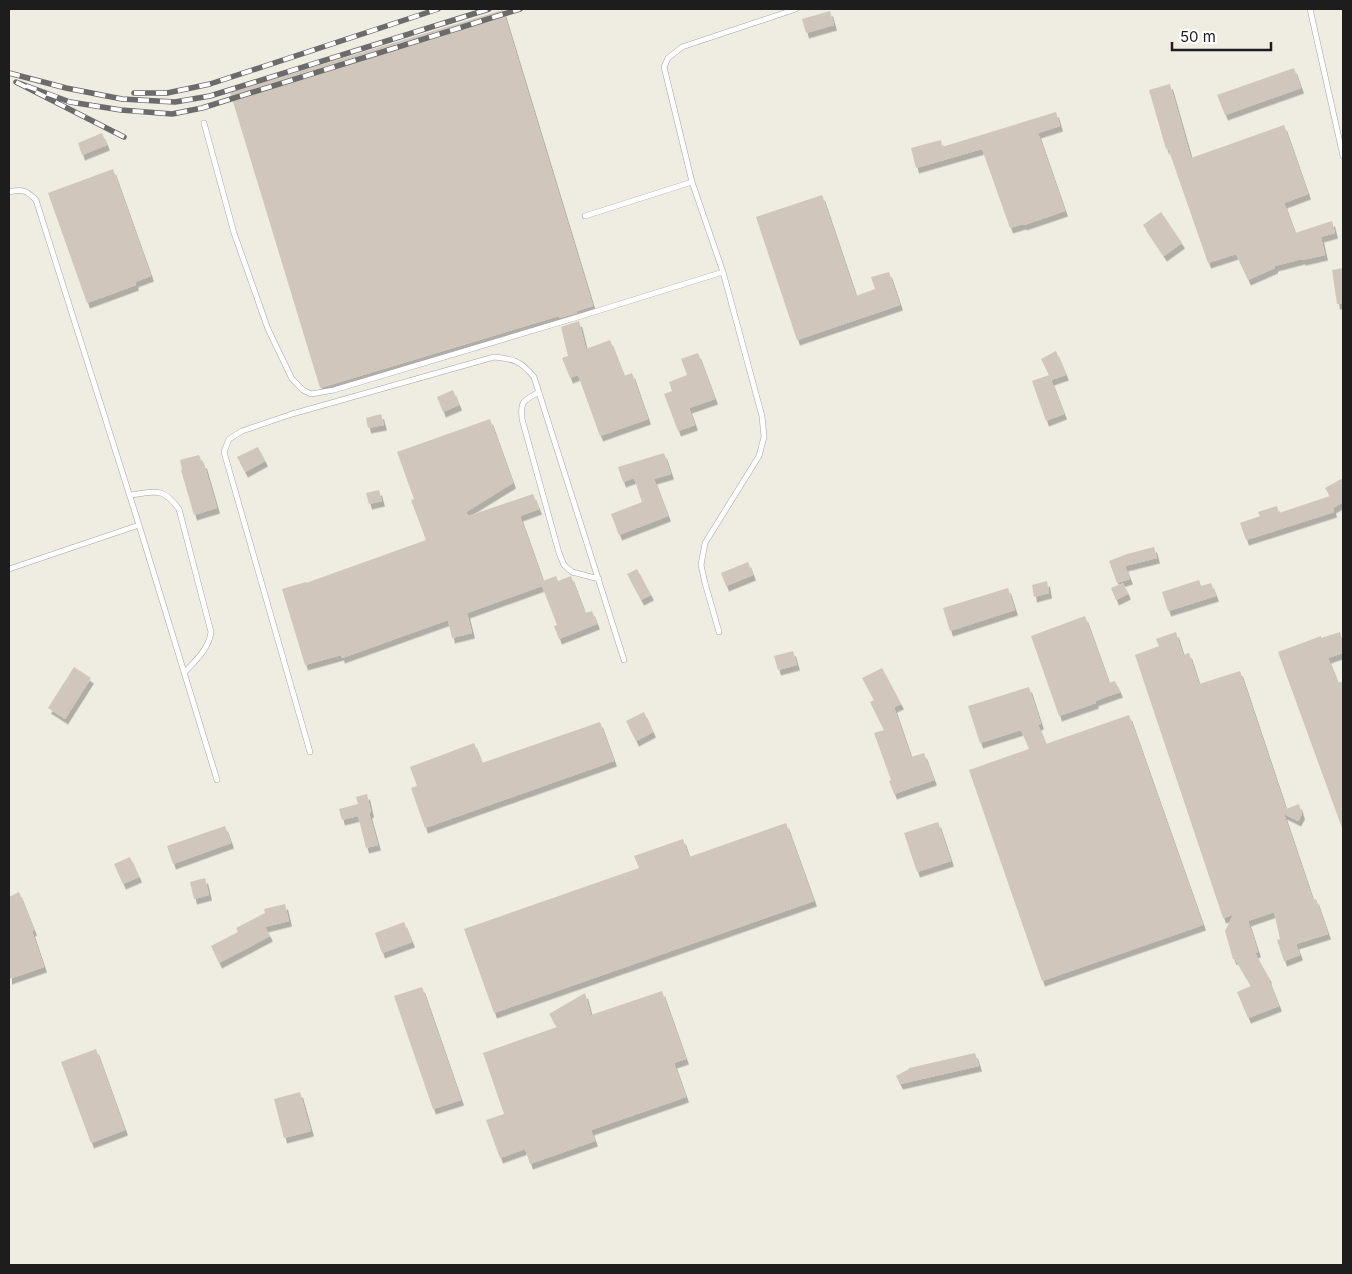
<svg xmlns="http://www.w3.org/2000/svg" width="1352" height="1274" font-family="Inter,sans-serif">
  <style>
    .building { fill: #d0c6bb; filter: url(#shadow) }
    .lines { fill: none; stroke-linecap: round; stroke-linejoin: round }
    .lane-casing { stroke: #a4a4a4; stroke-width: 6 }
    .lane { stroke: #fff; stroke-width: 5 }
    .rail-casing { stroke: #6b6b6b; stroke-width: 5.5 }
    .rail { stroke: #fff; stroke-width: 4; stroke-dasharray: 11; stroke-linecap: butt }
  </style>
  <defs>
    <filter id="shadow"><feDropShadow dx="3" dy="5.5" stdDeviation="0" flood-color="#0004"/></filter>
  </defs>
  <rect width="100%" height="100%" fill="#efece2"/>
  <path class="building" d="M 503,10 L 593,306 L 577,311 L 577,313 L 559,318 L 559,316 L 320,388 L 230,92 Z
    M 830,11 L 834,25 L 806,33 L 802,19 Z
    M 1294,68 L 1301,88 L 1225,115 L 1217,95 Z
    M 1170,84 L 1191,158 L 1284,125 L 1308,194 L 1284,203 L 1295,233 L 1332,221 L 1335,233 L 1321,237 L 1325,255 L 1303,260 L 1302,259 L 1275,266 L 1275,268 L 1248,280 L 1236,254 L 1208,263 L 1168,148 L 1166,149 L 1149,90 Z
    M 1056,112 L 1060,126 L 1038,133 L 1065,211 L 1024,225 L 1023,224 L 1010,228 L 982,149 L 916,168 L 911,148 L 941,140 L 942,147 Z
    M 102,133 L 107,145 L 82,155 L 78,143 Z
    M 113,169 L 151,276 L 135,282 L 136,285 L 87,303 L 48,193 Z
    M 822,195 L 856,296 L 875,289 L 871,277 L 889,272 L 900,305 L 797,340 L 756,217 Z
    M 1161,212 L 1182,243 L 1164,256 L 1143,225 Z
    M 1343,268 L 1343,304 L 1337,304 L 1332,270 Z
    M 579,321 L 586,349 L 610,340 L 624,376 L 632,373 L 648,419 L 600,436 L 578,375 L 570,378 L 562,358 L 568,356 L 561,327 Z
    M 1056,351 L 1066,375 L 1051,380 L 1050,377 L 1064,414 L 1046,421 L 1032,381 L 1049,375 L 1041,359 Z
    M 698,353 L 715,399 L 689,408 L 695,425 L 678,431 L 664,394 L 672,391 L 669,382 L 687,375 L 681,359 Z
    M 453,390 L 459,405 L 443,412 L 437,397 Z
    M 381,414 L 384,425 L 368,428 L 366,418 Z
    M 490,419 L 513,483 L 466,512 L 468,516 L 533,494 L 539,509 L 520,516 L 543,581 L 556,576 L 558,581 L 571,576 L 585,613 L 592,611 L 597,624 L 559,639 L 554,626 L 557,625 L 542,586 L 467,613 L 472,633 L 452,638 L 448,620 L 342,658 L 341,655 L 305,665 L 282,589 L 306,582 L 306,583 L 426,540 L 411,500 L 414,499 L 397,452 Z
    M 258,447 L 265,461 L 245,472 L 237,457 Z
    M 664,453 L 671,474 L 654,479 L 668,516 L 619,535 L 611,514 L 642,502 L 634,478 L 623,482 L 618,467 Z
    M 199,455 L 202,463 L 204,463 L 217,508 L 194,515 L 181,470 L 182,469 L 180,460 Z
    M 1343,478 L 1343,502 L 1333,508 L 1334,512 L 1246,540 L 1240,523 L 1260,516 L 1258,512 L 1277,506 L 1279,513 L 1330,496 L 1325,488 Z
    M 379,490 L 382,501 L 369,504 L 366,493 Z
    M 1154,547 L 1157,558 L 1125,566 L 1130,579 L 1117,583 L 1109,561 L 1127,554 Z
    M 748,562 L 753,575 L 726,586 L 721,573 Z
    M 637,569 L 651,595 L 641,600 L 627,574 Z
    M 1199,580 L 1201,586 L 1211,583 L 1216,596 L 1168,611 L 1162,592 Z
    M 1047,581 L 1049,593 L 1034,597 L 1032,585 Z
    M 1123,583 L 1128,594 L 1116,600 L 1111,588 Z
    M 1008,588 L 1015,610 L 950,631 L 943,608 Z
    M 1085,616 L 1109,683 L 1115,681 L 1120,692 L 1095,701 L 1096,703 L 1059,716 L 1031,636 Z
    M 1176,632 L 1183,655 L 1189,653 L 1199,684 L 1240,671 L 1286,809 L 1299,804 L 1302,814 L 1298,821 L 1284,814 L 1313,900 L 1316,899 L 1328,934 L 1296,944 L 1300,955 L 1284,961 L 1277,940 L 1280,939 L 1274,912 L 1248,921 L 1258,952 L 1255,953 L 1269,978 L 1268,978 L 1279,1006 L 1248,1018 L 1237,992 L 1251,986 L 1235,959 L 1233,959 L 1225,931 L 1233,915 L 1223,918 L 1135,655 L 1159,646 L 1156,639 Z
    M 1340,632 L 1343,642 L 1343,653 L 1328,658 L 1338,683 L 1343,681 L 1343,828 L 1342,828 L 1278,652 L 1321,636 L 1321,638 Z
    M 793,651 L 797,665 L 778,670 L 774,656 Z
    M 74,667 L 91,678 L 65,719 L 48,708 Z
    M 882,668 L 901,704 L 894,707 L 911,757 L 924,753 L 934,780 L 894,794 L 889,781 L 891,780 L 874,733 L 884,730 L 870,702 L 874,700 L 862,678 Z
    M 1029,687 L 1041,724 L 1038,725 L 1046,744 L 1129,715 L 1203,925 L 1042,981 L 969,770 L 1029,749 L 1021,730 L 980,743 L 968,706 Z
    M 644,712 L 653,732 L 636,741 L 626,721 Z
    M 600,722 L 614,761 L 425,828 L 411,788 L 417,786 L 410,767 L 474,743 L 482,763 Z
    M 367,794 L 371,812 L 369,813 L 378,845 L 366,848 L 358,816 L 342,820 L 339,809 L 358,804 L 356,797 Z
    M 938,822 L 951,861 L 917,872 L 904,833 Z
    M 786,823 L 814,901 L 494,1013 L 464,929 L 639,868 L 634,856 L 683,839 L 689,857 Z
    M 225,826 L 231,843 L 173,864 L 167,846 Z
    M 130,857 L 139,877 L 123,884 L 114,864 Z
    M 205,878 L 209,895 L 194,899 L 190,882 Z
    M 19,892 L 34,930 L 32,931 L 44,967 L 9,979 L 9,897 Z
    M 285,904 L 289,921 L 265,927 L 270,936 L 219,963 L 211,946 L 238,932 L 236,928 L 265,913 L 264,909 Z
    M 404,922 L 412,942 L 382,953 L 375,933 Z
    M 422,987 L 461,1100 L 433,1109 L 394,996 Z
    M 662,991 L 686,1059 L 674,1063 L 686,1097 L 591,1130 L 595,1141 L 530,1164 L 525,1149 L 500,1158 L 486,1120 L 504,1114 L 483,1053 L 557,1027 L 549,1014 L 585,993 L 591,1015 Z
    M 96,1049 L 125,1130 L 91,1143 L 61,1062 Z
    M 975,1053 L 979,1066 L 900,1084 L 896,1076 L 909,1069 L 909,1068 Z
    M 300,1092 L 311,1131 L 284,1138 L 274,1099 Z"/>
  <g class="lines">
    <g class="lane-casing">
      <path id="lane" d="M 1310,9 L 1343,156
        M 204,123 L 234,233 L 268,329 L 292,379 L 303,390 L 311,394 L 334,390 L 578,317 L 723,272
        M 9,192 C 23,189 26,190 36,200 L 139,525 L 217,780
        M 585,216 L 692,182
        M 539,392 C 524,401 520,400 522,419 L 559,553 L 564,565 L 572,572 L 599,579
        M 130,495 C 155,492 162,486 179,509 L 211,632 C 209,649 195,661 184,673
        M 9,569 L 139,525
        M 719,632 L 705,583 L 701,565 L 705,543 L 759,456 L 764,437 L 762,416 L 723,272 L 692,182 L 664,67 L 668,58 L 682,47 L 796,9
        M 310,752 L 224,452 L 229,439 L 242,431 L 292,414 L 494,357 C 514,359 521,361 534,377 L 624,660"/>
    </g>
    <use href="#lane" class="lane"/>
    <g class="rail-casing">
      <path id="rail" d="M 9,73 L 66,88 L 122,99 L 175,102 L 210,96 L 489,9
        M 134,93 L 167,93 L 210,84 L 438,9
        M 124,137 L 16,82 L 70,102 L 121,110 L 172,114 L 202,108 L 520,9"/>
    </g>
    <use href="#rail" class="rail"/>
  </g>
  <rect width="1352" height="1274" fill="none" stroke="#1d1d1d" stroke-width="20"/>
  <path d="M1172 42v8h99v-8" fill="none" stroke="#1d1d1d" stroke-width="2.5"/>
  <text x="1180" y="42" font-size="15" fill="#1d1d1d" stroke="#ffffff" stroke-width="4" paint-order="stroke">50 m</text>
</svg>
